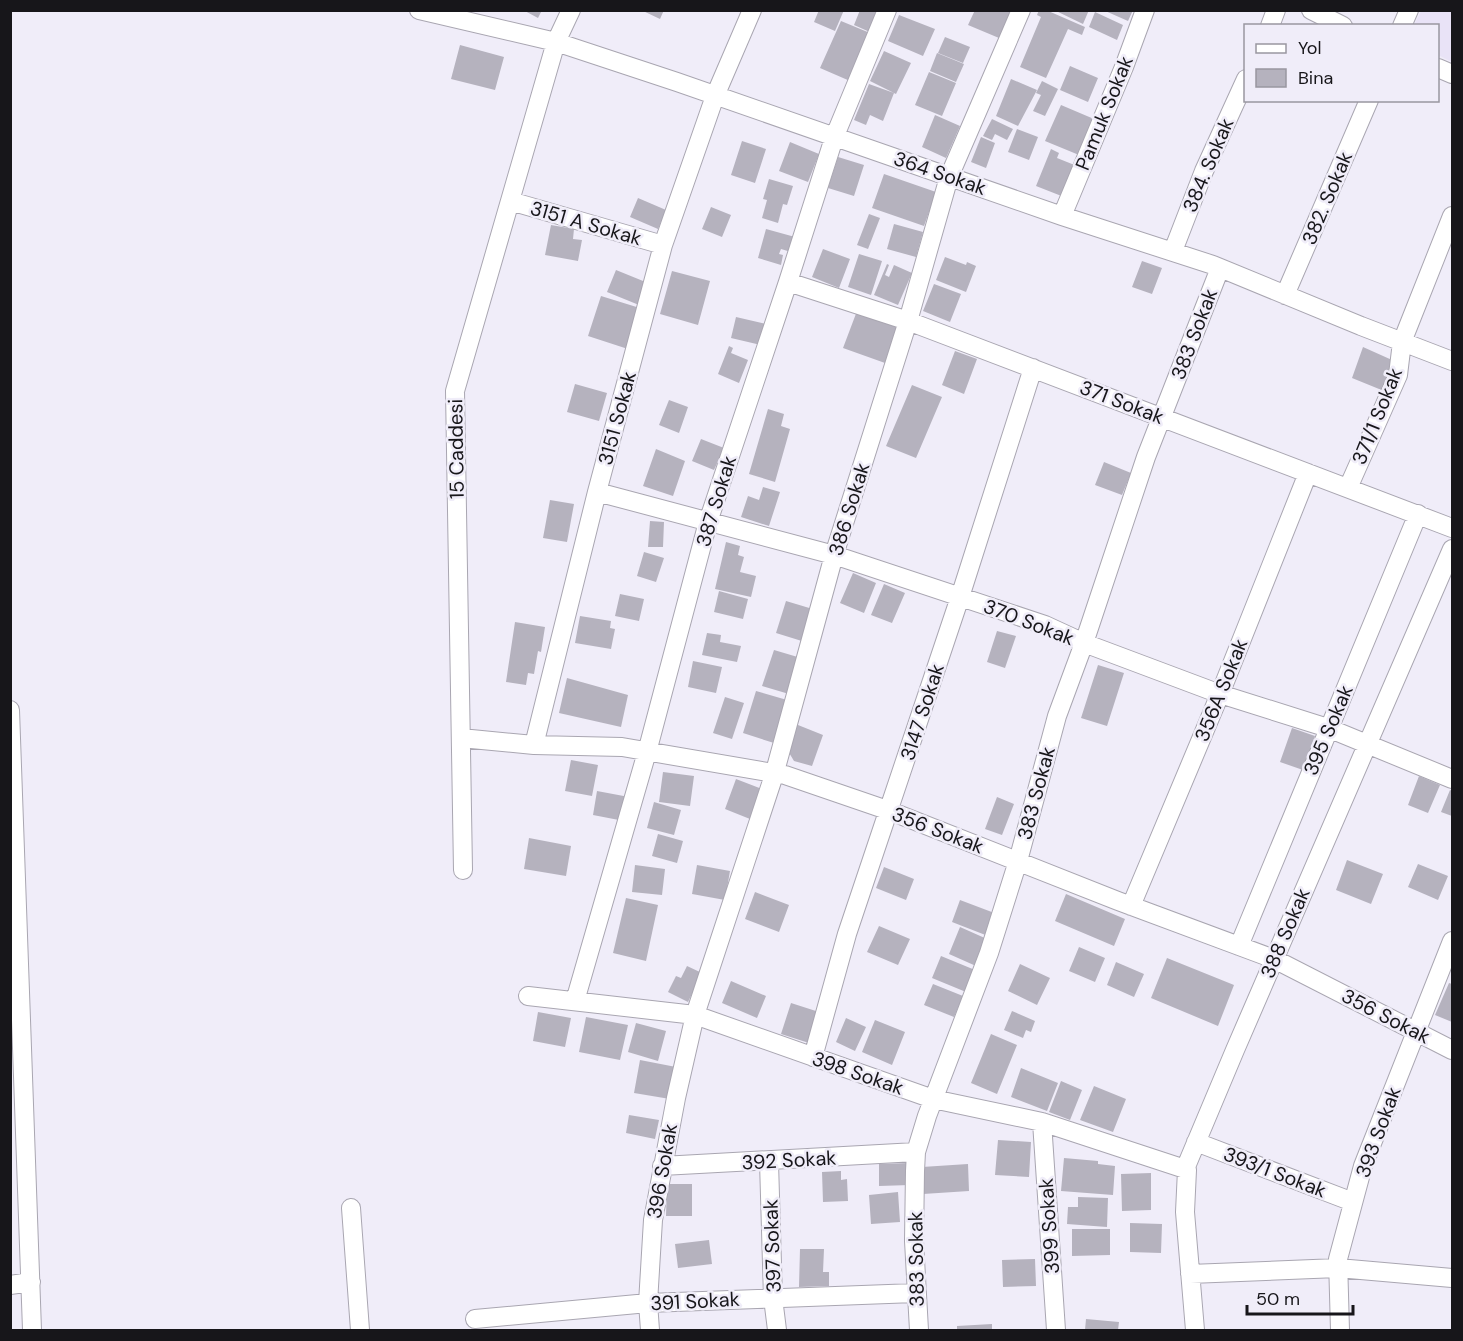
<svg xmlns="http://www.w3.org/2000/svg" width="1463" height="1341" font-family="'DM Sans',sans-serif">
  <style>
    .built { fill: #e9e3f7 }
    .building { fill: #b5b2be }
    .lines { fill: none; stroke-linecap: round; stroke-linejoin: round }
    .minor-casing { stroke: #a9a6b1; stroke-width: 20 }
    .minor { stroke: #fff; stroke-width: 18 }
    .labels { text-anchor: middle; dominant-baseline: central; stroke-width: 5; stroke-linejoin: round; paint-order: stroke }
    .street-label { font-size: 20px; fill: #17161a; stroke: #f0edf9 }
  </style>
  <rect width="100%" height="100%" fill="#f0edf9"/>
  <path class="built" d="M 1421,11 L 1452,11 L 1452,62 L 1438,55 L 1438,26 L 1414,25 Z"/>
  <path class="building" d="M 523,10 L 542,10 L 538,18 Z
    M 641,10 L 664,10 L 660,19 Z
    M 819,10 L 844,10 L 835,31 L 814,22 Z
    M 860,10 L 882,10 L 872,33 L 854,25 Z
    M 975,10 L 1011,10 L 999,38 L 968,25 Z
    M 1039,10 L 1046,10 L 1085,27 L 1082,35 L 1068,29 L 1046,78 L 1020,67 L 1041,17 L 1037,15 Z
    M 1054,10 L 1089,10 L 1083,24 Z
    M 1103,10 L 1133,10 L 1128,21 Z
    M 1095,12 L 1123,25 L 1117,40 L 1089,27 Z
    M 899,15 L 935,29 L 923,56 L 888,41 Z
    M 841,21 L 870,33 L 850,81 L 820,68 Z
    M 945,37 L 970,47 L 963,63 L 938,53 Z
    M 460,45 L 504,57 L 495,90 L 451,79 Z
    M 884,51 L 911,63 L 896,94 L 870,81 Z
    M 937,53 L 964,64 L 956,82 L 930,71 Z
    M 1070,66 L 1098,78 L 1088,102 L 1060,90 Z
    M 929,72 L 956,83 L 942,116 L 915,105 Z
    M 1011,79 L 1037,90 L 1018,126 L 996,116 Z
    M 1042,81 L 1058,89 L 1045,116 L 1033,111 L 1041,95 L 1036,93 Z
    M 869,84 L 894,93 L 883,121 L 870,115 L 866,125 L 854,120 Z
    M 1061,105 L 1094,119 L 1079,155 L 1045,141 Z
    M 935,115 L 960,126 L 946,158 L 922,147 Z
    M 992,119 L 1013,129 L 1007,140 L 995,134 L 992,140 L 983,136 Z
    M 1017,129 L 1038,137 L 1029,160 L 1008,152 Z
    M 981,137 L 995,143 L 986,168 L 971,162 Z
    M 742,141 L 766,149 L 755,183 L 731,175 Z
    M 790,142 L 819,154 L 808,182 L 779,171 Z
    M 1051,149 L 1059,153 L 1057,158 L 1077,166 L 1064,197 L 1036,186 Z
    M 838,157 L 864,165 L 854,196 L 828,188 Z
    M 884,174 L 936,192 L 924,226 L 872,208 Z
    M 769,179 L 793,186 L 787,205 L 783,204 L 778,223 L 762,218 L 767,200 L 763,199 Z
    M 638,198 L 666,210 L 658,229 L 630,217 Z
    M 711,207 L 731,215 L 722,237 L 702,229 Z
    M 869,214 L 880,218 L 868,249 L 857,245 Z
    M 894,224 L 923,232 L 916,257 L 887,249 Z
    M 551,225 L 574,229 L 573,239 L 582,240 L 578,261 L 545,255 Z
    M 766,229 L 795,237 L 791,252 L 781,249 L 779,254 L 783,255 L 781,265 L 758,258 Z
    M 823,249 L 850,259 L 839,288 L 812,277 Z
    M 859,254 L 882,261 L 871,295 L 848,287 Z
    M 945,257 L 966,265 L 967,262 L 976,266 L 966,292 L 936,280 Z
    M 1142,261 L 1162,268 L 1152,294 L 1132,287 Z
    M 887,264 L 889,265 L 885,275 L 889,277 L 894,265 L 912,273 L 898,305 L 874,295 Z
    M 616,270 L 648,283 L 639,305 L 607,292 Z
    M 672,271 L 710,281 L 698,325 L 660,314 Z
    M 934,284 L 961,294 L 950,322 L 923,311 Z
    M 601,296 L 643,309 L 631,350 L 588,336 Z
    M 857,311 L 899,326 L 885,363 L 843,348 Z
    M 736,317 L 770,325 L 765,346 L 731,338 Z
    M 729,346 L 733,348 L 731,353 L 748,360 L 739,383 L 718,374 Z
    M 1363,347 L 1392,360 L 1394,366 L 1384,391 L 1352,378 Z
    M 955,351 L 977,359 L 964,394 L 942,385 Z
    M 575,384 L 607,393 L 599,421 L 567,412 Z
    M 912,385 L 942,397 L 916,458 L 886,446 Z
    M 669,400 L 688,407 L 679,433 L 659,425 Z
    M 768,409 L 784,414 L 781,426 L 790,429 L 775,482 L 749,474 Z
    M 701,439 L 724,448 L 714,470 L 692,461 Z
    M 656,449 L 685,461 L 673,496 L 643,486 Z
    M 1104,462 L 1131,473 L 1122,495 L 1095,485 Z
    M 763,487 L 780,492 L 769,526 L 741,517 L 748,496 L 759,500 Z
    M 550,500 L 574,504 L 567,542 L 543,538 Z
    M 650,521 L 664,522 L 663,547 L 648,547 Z
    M 726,542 L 740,546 L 738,555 L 744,557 L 740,572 L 756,576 L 751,597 L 715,589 Z
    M 644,552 L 664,558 L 656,582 L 637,576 Z
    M 853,573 L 876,583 L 864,613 L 840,603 Z
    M 884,584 L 905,593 L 892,623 L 871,615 Z
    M 719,591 L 748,599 L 743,619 L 714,612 Z
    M 620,594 L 644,599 L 639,621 L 615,616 Z
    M 786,601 L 816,610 L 805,642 L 776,633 Z
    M 580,616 L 611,621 L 610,628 L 615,629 L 611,649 L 575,643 Z
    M 515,622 L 545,627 L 541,652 L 538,651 L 534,674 L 528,673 L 526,685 L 506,682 Z
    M 997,631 L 1016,636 L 1005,668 L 987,662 Z
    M 707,633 L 721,635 L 720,642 L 741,646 L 737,662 L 702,655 Z
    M 774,650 L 801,658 L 789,694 L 762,686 Z
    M 693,661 L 722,667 L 716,693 L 688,687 Z
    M 1098,665 L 1124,673 L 1107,726 L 1081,718 Z
    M 567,678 L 628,695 L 621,727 L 559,713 Z
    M 756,691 L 787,700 L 774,743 L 743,733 Z
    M 725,697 L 744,703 L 732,739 L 713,733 Z
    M 793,723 L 823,735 L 812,766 L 794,761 L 788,751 Z
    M 1292,728 L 1315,736 L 1303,770 L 1280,762 Z
    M 571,760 L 598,765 L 592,796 L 565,791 Z
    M 663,772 L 694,776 L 690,806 L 659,802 Z
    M 1419,776 L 1440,785 L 1428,813 L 1408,805 Z
    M 736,779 L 762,789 L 750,819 L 725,809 Z
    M 1450,790 L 1452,791 L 1452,816 L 1441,812 Z
    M 597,791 L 629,797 L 624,821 L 593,815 Z
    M 997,797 L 1014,804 L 1002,835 L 985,829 Z
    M 654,802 L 681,810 L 674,835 L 647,828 Z
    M 658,834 L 683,841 L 677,863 L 652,856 Z
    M 529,838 L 571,846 L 566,876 L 524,869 Z
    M 1347,860 L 1383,874 L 1371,904 L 1336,890 Z
    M 1418,864 L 1448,876 L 1438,900 L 1408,887 Z
    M 635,865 L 665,869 L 662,895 L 632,892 Z
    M 697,865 L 730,871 L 725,900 L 692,894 Z
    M 884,867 L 914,879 L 906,900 L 876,888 Z
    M 755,892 L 789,905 L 779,932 L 745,919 Z
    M 1066,894 L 1125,919 L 1114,946 L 1055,921 Z
    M 626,898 L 658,905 L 646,961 L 613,953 Z
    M 960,900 L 997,914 L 988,936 L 952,922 Z
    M 879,926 L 910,939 L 898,965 L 867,952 Z
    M 960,927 L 987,939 L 976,966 L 949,954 Z
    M 1079,947 L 1105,958 L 1095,982 L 1069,971 Z
    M 941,956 L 975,970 L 966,992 L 932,978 Z
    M 1167,958 L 1234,985 L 1218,1026 L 1151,998 Z
    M 1116,962 L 1144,974 L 1134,997 L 1107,985 Z
    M 1020,964 L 1050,978 L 1037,1005 L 1008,991 Z
    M 687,966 L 702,973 L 688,1002 L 668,992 L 676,976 L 681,978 Z
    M 731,981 L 766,996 L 757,1018 L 722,1003 Z
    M 1449,983 L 1452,984 L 1452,1022 L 1435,1015 Z
    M 933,984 L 963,996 L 954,1017 L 924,1005 Z
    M 791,1003 L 819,1012 L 809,1043 L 781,1034 Z
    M 1012,1011 L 1035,1021 L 1031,1032 L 1026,1030 L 1023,1038 L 1004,1030 Z
    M 538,1012 L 571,1018 L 565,1047 L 533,1041 Z
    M 586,1017 L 628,1025 L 620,1060 L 579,1052 Z
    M 846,1018 L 866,1027 L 855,1051 L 836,1042 Z
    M 875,1020 L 905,1032 L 892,1065 L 862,1052 Z
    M 636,1023 L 666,1031 L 658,1061 L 628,1052 Z
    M 991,1034 L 1017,1045 L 997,1094 L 971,1083 Z
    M 640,1060 L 676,1067 L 670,1099 L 634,1093 Z
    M 1021,1068 L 1058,1083 L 1047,1111 L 1011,1097 Z
    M 1061,1081 L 1082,1090 L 1070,1120 L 1049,1112 Z
    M 1094,1086 L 1126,1099 L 1113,1132 L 1080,1120 Z
    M 629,1115 L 659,1120 L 655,1139 L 626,1133 Z
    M 998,1140 L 1031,1142 L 1029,1177 L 995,1175 Z
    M 1064,1158 L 1098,1161 L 1098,1164 L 1115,1166 L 1113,1195 L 1061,1191 Z
    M 909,1163 L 910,1185 L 879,1186 L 879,1164 Z
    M 968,1164 L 969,1191 L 923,1194 L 922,1167 Z
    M 841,1171 L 841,1180 L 847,1179 L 848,1201 L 823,1202 L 822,1172 Z
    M 1151,1173 L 1151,1210 L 1122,1211 L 1121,1174 Z
    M 667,1184 L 692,1184 L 692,1216 L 666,1216 Z
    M 898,1192 L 900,1222 L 871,1224 L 869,1195 Z
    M 1078,1197 L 1108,1198 L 1107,1227 L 1067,1224 L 1068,1207 L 1078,1207 Z
    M 1130,1223 L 1162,1224 L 1161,1253 L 1130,1252 Z
    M 1072,1229 L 1110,1229 L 1110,1255 L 1072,1256 Z
    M 709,1240 L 712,1264 L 678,1268 L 675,1244 Z
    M 800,1249 L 824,1249 L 823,1272 L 829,1272 L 829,1286 L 799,1287 Z
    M 1035,1259 L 1036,1286 L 1003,1287 L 1002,1260 Z
    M 1086,1319 L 1119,1322 L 1118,1330 L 1085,1330 Z
    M 992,1324 L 992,1330 L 957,1330 L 957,1326 Z"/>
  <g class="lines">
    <g class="minor-casing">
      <path id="minor" d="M 419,10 L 556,42 L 677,82 L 1062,216 L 1213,265 L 1361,326 L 1452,361
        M 1311,10 L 1343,26
        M 1270,26 L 1276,10
        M 1402,26 L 1409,10
        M 1438,68 L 1452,74
        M 510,201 L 663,245
        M 1062,216 L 1124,67 L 1145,10
        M 1173,251 L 1204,171 L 1246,79
        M 788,282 L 908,321 L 1452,528
        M 1285,295 L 1369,100
        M 1348,488 L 1398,375 L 1402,342 L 1452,216
        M 597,492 L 834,555 L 1045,625 L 1084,643 L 1220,694 L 1328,728 L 1452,779
        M 10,710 L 32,1330
        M 461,738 L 534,745 L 622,747 L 785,775 L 890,811 L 1118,901 L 1274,959 L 1452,1050
        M 534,745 L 597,492 L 663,245 L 715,96 L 752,10
        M 463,870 L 455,391 L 556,42 L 571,10
        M 1131,906 L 1220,694 L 1308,473
        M 1239,946 L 1418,514
        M 528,996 L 695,1015 L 933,1099 L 1042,1122 L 1185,1169
        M 575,1001 L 647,752 L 708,522 L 788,282 L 834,138 L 887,10
        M 813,1057 L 847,934 L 960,597 L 1033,368
        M 1042,1122 L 1056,1330
        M 1196,1142 L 1353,1202
        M 769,1162 L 773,1298 L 777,1330
        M 662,1166 L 916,1152
        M 351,1208 L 360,1330
        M 1190,1274 L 1338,1268 L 1452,1278
        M 10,1285 L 31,1282
        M 475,1319 L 648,1303 L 915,1293
        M 650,1330 L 648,1303 L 653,1220 L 676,1098 L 695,1015 L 774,775 L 834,555 L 908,321 L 949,177 L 1021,10
        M 919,1330 L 914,1241 L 915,1171 L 916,1152 L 927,1116 L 989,953 L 1018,861 L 1057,716 L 1084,643 L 1146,457 L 1220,268
        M 1195,1330 L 1185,1212 L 1187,1170 L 1185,1169 L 1235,1050 L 1452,549
        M 1340,1330 L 1338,1259 L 1363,1166 L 1452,941"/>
    </g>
    <use href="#minor" class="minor"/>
  </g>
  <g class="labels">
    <g class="street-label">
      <text transform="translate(1104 113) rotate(-68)">Pamuk Sokak</text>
      <text transform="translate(1208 165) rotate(-67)">384. Sokak</text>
      <text transform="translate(940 173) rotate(19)">364 Sokak</text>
      <text transform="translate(1327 198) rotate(-67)">382. Sokak</text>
      <text transform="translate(586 223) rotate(16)">3151 A Sokak</text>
      <text transform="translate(1194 334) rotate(-69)">383 Sokak</text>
      <text transform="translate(1122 402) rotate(21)">371 Sokak</text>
      <text transform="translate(1377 416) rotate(-68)">371/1 Sokak</text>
      <text transform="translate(617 418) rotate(-75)">3151 Sokak</text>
      <text transform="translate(456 449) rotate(-91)">15 Caddesi</text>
      <text transform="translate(716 501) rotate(-73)">387 Sokak</text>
      <text transform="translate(849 509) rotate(-73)">386 Sokak</text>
      <text transform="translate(1029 622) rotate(21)">370 Sokak</text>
      <text transform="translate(1221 690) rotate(-68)">356A Sokak</text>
      <text transform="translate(922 712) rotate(-72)">3147 Sokak</text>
      <text transform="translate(1328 730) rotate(-67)">395 Sokak</text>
      <text transform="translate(1036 793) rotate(-75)">383 Sokak</text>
      <text transform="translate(938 830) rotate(21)">356 Sokak</text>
      <text transform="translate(1285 933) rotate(-67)">388 Sokak</text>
      <text transform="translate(1386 1016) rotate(27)">356 Sokak</text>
      <text transform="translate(858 1073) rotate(19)">398 Sokak</text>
      <text transform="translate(1378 1132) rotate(-70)">393 Sokak</text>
      <text transform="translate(789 1160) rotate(-3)">392 Sokak</text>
      <text transform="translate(662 1171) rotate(-80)">396 Sokak</text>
      <text transform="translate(1275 1172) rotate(21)">393/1 Sokak</text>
      <text transform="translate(1049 1226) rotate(-94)">399 Sokak</text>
      <text transform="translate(772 1246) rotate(-92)">397 Sokak</text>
      <text transform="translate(916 1259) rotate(-91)">383 Sokak</text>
      <text transform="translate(695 1301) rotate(-3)">391 Sokak</text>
    </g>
  </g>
  <rect width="1463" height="1341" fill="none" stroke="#17161a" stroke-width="24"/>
  <rect x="1244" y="24" width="195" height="78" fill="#f0edf9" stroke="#9997a0" stroke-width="1.5"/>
  <rect x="1256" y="44" width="30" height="9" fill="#ffffff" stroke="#9997a0" stroke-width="1.5"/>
  <text x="1298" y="54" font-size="18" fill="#17161a">Yol</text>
  <rect x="1256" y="69" width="30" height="18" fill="#b5b2be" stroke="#9997a0" stroke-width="1.5"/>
  <text x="1298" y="84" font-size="18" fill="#17161a">Bina</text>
  <path d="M1247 1305v9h106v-9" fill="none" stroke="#17161a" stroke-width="3"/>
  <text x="1256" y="1305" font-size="18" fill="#17161a" stroke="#f0edf9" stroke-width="4.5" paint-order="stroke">50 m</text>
</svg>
